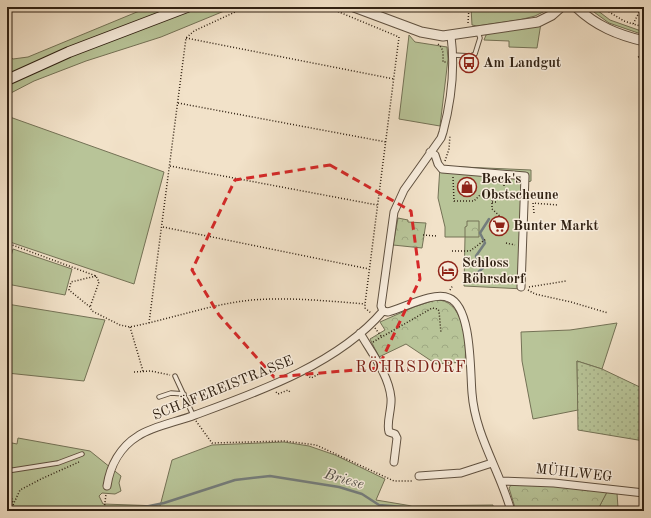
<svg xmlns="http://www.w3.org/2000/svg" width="651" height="518" font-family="'Old Standard TT',serif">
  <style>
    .grass { fill: #b8c498; stroke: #747256 }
    .park { fill: url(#park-crowns); stroke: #747256 }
    .garden { fill: url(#garden-dots); stroke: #747256 }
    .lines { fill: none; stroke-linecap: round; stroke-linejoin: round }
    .stream { stroke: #747d7c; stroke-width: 2.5 }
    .service-casing { stroke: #605140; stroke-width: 5.5 }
    .minor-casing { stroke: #605140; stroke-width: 9 }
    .tertiary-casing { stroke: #605140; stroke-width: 11 }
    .secondary-casing { stroke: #302113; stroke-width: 12 }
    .path { stroke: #302113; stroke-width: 1.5; stroke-dasharray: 1 2; stroke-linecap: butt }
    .service { stroke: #f7ecdc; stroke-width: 3.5 }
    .minor { stroke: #f7ecdc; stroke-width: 7 }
    .tertiary { stroke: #f7ecdc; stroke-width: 9 }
    .secondary { stroke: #f7ecdc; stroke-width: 10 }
    .marked { fill: none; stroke: #d62828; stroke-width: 3; stroke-dasharray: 8 5; stroke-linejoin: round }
    .labels { text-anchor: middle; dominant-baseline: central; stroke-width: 3; stroke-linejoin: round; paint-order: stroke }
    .poi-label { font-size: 14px; font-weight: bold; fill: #302113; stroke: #f7ecdc; text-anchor: start }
    .street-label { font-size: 14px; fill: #302113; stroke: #f7ecdc }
    .water-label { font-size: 15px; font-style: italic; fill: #524f48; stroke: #f7ecdc }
    .quarter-label { font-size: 16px; letter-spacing: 1px; fill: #7a1f14; stroke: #f7ecdc }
  </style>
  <defs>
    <pattern id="park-crowns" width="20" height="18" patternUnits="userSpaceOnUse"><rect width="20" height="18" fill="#b8c498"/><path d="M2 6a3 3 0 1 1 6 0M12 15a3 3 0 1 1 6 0" fill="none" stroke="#9ea882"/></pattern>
    <pattern id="garden-dots" width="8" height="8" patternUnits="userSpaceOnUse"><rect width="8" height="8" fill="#b8c498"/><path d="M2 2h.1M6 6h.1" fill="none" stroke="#9ea882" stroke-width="1.8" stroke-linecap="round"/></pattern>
  </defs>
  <rect width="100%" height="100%" fill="#f2e2c9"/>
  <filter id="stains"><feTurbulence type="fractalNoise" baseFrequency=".005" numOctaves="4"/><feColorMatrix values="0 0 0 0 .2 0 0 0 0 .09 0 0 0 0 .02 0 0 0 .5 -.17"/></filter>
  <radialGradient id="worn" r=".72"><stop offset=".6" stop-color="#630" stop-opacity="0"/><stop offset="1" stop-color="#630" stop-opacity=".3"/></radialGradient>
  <path class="grass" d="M 149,7 L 234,7 L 161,37 L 86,61 L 34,81 L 7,95 L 7,55 L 13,59 L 28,57 Z
    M 471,7 L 546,7 L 545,11 L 535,16 L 519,20 L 477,26 L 472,25 Z
    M 587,7 L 593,7 L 610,20 L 644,32 L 644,35 L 609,23 Z
    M 541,23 L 537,48 L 509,47 L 509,41 L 484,40 L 486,35 L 491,33 Z
    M 409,35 L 415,42 L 447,47 L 448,59 L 440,126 L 399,119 Z
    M 7,116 L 164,172 L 134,284 L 7,241 Z
    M 440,166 L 531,170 L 531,181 L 528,182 L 524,289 L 464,286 L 465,237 L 445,237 L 445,227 L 438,198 Z
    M 13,249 L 72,269 L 65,295 L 7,284 L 7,270 Z
    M 7,304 L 105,320 L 84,381 L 7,373 Z
    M 617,323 L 602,369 L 577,361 L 578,410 L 533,419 L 522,361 L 521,332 L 570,330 Z
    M 18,438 L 90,451 L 121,476 L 119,483 L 121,491 L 115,494 L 102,493 L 99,496 L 103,504 L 160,506 L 172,460 L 212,445 L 284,442 L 309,446 L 335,455 L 385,479 L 376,500 L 412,506 L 493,505 L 493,511 L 7,511 L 7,442 L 17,444 Z
    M 607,492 L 617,493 L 618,508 L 622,511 L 597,511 Z"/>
  <path class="park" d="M 398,218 L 408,220 L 408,222 L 426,223 L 422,248 L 393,245 Z
    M 467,221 L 479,221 L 479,237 L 465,237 L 465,227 L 467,226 Z
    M 435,300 C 463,298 467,341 465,362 L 436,364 L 406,344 L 379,357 L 370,339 L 385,330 L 380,322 L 414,307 Z
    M 511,485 L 559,486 L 607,492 L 597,511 L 516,511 L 509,488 Z"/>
  <path class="garden" d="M 577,361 L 602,369 L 644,389 L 644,441 L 578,430 Z"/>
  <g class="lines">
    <path class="stream" d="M 476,282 L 476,274 L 483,268 L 476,256 L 485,243 L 480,233 L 489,219
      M 125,511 L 164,503 L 235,480 L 270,476 L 339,487 L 362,494 L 379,505 L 415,508 L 517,508 L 584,511"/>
    <g class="service-casing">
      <path id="service" d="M 453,55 L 471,56 L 475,54 L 480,38 L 478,32
        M 175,376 L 193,415
        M 159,397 L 171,393 L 184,394
        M 7,471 L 58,463 L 82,454"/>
    </g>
    <g class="minor-casing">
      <path id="minor" d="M 430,152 L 435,155 L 438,164 L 442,169 L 525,176 L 521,287
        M 383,311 L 388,312 C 404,308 434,291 449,298 C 472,307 470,371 472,393 C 475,435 500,471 511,511
        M 383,311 L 381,306 L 394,212 L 404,190 L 441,138 L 443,132 C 451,102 455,67 451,36
        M 360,333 C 371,352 389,375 391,398 C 392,409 386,423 389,432 L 395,434 L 397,438 L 394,462
        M 419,476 L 461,473 L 492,463
        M 502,481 L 554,483 L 644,493
        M 107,486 C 110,466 120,447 138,436 C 153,426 177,422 195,415 C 258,392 338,364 383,311"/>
    </g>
    <g class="tertiary-casing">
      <path id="tertiary" d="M 354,7 L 421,32 L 443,36 L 538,22 L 552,15 L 561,7
        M 576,7 C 596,26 618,35 644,41"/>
    </g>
    <g class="secondary-casing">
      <path id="secondary" d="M 7,80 L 69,52 L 187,7"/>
    </g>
    <path class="path" d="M 327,7 L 399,37 L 365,304 L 365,308 L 371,313
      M 601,7 L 624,21 L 633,24
      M 642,7 L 633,24 L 644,27
      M 468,23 L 469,7
      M 186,38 L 394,79
      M 438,44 C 444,49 443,54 443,62 L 446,62
      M 638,57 L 644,55
      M 178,103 L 386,142
      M 445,161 L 449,149 L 450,135
      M 170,166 L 377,205
      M 453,177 L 454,201 L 474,201 L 486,189 L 492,189 L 492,209 L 502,218
      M 504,186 L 504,181
      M 492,202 L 498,202
      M 534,213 L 533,203 L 558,205
      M 499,226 L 493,222 L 499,218
      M 163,227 L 369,269
      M 423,235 L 437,236
      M 7,243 L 96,276 L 99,282 L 90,307
      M 506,243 L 515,245
      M 452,251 L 470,251 L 486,239
      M 484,264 L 486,264
      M 448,271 L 452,272
      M 96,276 L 71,282 L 69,290 L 90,307 L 92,311 L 120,325 L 130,327 C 171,319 211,304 252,300 C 290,297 327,301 365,304
      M 529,287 L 566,281
      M 450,290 L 453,285
      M 528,290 L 535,294 L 571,302 L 608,313
      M 149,323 L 186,38 L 194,31 L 246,7
      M 130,327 L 143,371
      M 375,328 L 381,336
      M 373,342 L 432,308 L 438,309 L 439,311 L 441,333
      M 134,372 L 151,371 L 170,375
      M 307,375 L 311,378 L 319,374
      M 276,392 L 278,394 L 288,390 L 290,392
      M 196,421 L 212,443 L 284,441 L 316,445 L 394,481 L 413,481
      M 7,481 L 15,511
      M 13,505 L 20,490 L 41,479 L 79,462
      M 104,511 L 106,494"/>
    <use href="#service" class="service"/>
    <use href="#minor" class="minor"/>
    <use href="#tertiary" class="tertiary"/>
    <use href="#secondary" class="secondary"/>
  </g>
  <path class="marked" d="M 330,165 L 411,211 L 420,279 L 378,368 L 274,377 L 219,315 L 192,270 L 235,180 Z"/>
  <defs>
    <g id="bus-ring" transform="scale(1)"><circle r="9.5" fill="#f7ecdc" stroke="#8f2418" stroke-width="1.5"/><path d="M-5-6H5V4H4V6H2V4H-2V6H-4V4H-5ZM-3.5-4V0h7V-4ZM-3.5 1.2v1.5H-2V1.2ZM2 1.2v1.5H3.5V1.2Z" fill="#8f2418"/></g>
    <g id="shop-ring" transform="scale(1)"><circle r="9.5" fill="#f7ecdc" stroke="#8f2418" stroke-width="1.5"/><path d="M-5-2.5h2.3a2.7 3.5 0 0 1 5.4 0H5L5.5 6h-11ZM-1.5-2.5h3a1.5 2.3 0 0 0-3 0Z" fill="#8f2418"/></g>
    <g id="supermarket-ring" transform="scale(1)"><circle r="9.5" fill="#f7ecdc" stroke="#8f2418" stroke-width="1.5"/><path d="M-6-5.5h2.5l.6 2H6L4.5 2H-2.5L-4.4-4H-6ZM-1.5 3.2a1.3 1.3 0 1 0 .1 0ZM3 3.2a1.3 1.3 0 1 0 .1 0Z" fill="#8f2418"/></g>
    <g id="hotel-ring" transform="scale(1)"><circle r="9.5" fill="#f7ecdc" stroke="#8f2418" stroke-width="1.5"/><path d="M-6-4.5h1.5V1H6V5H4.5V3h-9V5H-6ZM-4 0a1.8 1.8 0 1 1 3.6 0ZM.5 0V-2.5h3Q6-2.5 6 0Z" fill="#8f2418"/></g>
  </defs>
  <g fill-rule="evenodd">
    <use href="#bus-ring" x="469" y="63"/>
    <use href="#shop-ring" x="467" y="187"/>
    <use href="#supermarket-ring" x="499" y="226"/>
    <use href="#hotel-ring" x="448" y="271"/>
  </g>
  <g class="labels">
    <g class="poi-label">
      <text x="483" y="63">Am Landgut</text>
      <text x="481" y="179">Beck's<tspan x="481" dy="16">Obstscheune</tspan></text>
      <text x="513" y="226">Bunter Markt</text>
      <text x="462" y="263">Schloss<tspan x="462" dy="16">Röhrsdorf</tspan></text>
    </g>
    <g class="street-label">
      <text transform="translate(223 388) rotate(-22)">SCHÄFEREISTRASSE</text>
      <text transform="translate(574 473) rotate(6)">MÜHLWEG</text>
    </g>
    <g class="water-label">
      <text transform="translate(344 480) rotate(16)">Briese</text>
    </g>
    <g class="quarter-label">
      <text x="411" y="368">RÖHRSDORF</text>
    </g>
  </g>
  <rect width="651" height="518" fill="none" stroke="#f2e2c9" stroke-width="24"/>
  <rect x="8" y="8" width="635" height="502" fill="none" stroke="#302113" stroke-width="2"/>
  <rect x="12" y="12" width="627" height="494" fill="none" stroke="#302113"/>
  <rect width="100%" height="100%" filter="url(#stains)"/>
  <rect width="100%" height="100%" fill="url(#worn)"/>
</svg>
